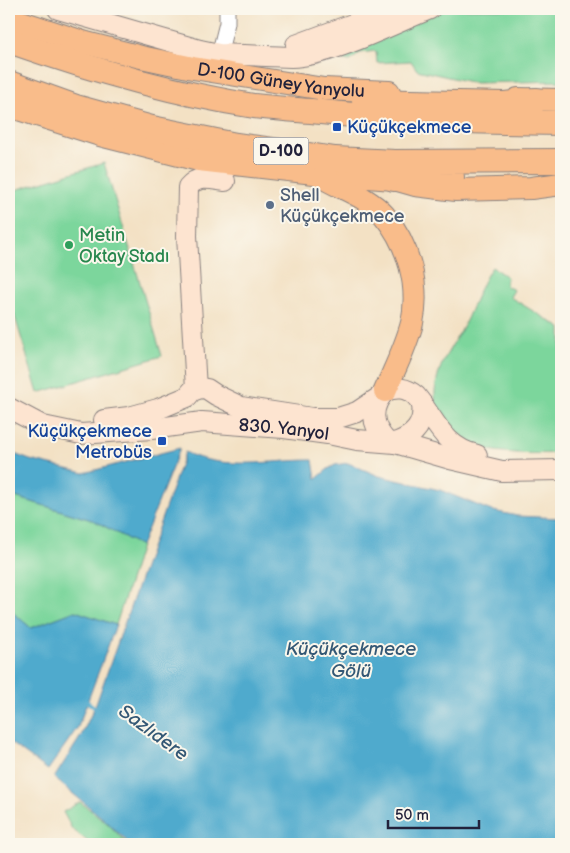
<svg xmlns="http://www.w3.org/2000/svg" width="570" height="853" font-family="'Balsamiq Sans',sans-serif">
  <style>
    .green { fill: #7cd69c; stroke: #4f7c6c }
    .water { fill: #4faacd; stroke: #386684 }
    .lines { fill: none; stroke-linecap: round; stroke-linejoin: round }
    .stream { stroke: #4faacd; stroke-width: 4 }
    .minor-casing { stroke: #8a8280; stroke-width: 17 }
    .secondary-casing { stroke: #8a8280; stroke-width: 22 }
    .primary-casing { stroke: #8a8280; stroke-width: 24 }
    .trunk-casing { stroke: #8a8280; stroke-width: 26 }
    .minor { stroke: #fff; stroke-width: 15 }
    .secondary { stroke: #fde4d0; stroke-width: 20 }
    .primary { stroke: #f9bc8a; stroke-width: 22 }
    .trunk { stroke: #f9bc8a; stroke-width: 24 }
    .transit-dot { fill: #1a4fb4; stroke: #fbf7ec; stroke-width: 2 }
    .service-dot { fill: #5c6f8a; stroke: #fbf7ec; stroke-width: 2 }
    .leisure-dot { fill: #2e9e5b; stroke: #fbf7ec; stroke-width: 2 }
    .labels { text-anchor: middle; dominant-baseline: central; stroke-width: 4; stroke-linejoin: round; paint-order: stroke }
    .shield { fill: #fbf7ec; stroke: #636270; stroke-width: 1 }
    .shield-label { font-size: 16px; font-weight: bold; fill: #22223b }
    .street-label { font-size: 18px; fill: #22223b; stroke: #fbf7ec }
    .transit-label { font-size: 18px; fill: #164399; stroke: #fbf7ec; text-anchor: start }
    .service-label { font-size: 18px; fill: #4e5e75; stroke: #fbf7ec; text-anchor: start }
    .leisure-label { font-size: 18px; fill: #27864d; stroke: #fbf7ec; text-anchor: start }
    .water-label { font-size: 19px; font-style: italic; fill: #345875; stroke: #fbf7ec }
  </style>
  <rect width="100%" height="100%" fill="#fbf7ec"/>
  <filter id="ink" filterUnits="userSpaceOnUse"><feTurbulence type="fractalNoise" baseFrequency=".02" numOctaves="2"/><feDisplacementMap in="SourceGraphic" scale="10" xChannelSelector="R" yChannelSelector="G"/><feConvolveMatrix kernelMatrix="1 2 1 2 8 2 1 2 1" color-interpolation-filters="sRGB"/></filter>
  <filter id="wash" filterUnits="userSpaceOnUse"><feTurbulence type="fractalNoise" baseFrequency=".0096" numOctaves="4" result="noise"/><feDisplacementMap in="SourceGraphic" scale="20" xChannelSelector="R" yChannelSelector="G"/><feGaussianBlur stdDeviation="1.12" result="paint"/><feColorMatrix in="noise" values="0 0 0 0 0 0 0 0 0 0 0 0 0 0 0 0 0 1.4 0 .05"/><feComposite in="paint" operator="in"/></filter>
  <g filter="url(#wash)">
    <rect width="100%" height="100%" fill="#f3e1c4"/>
    <path class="green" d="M 442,9 L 561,9 L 561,81 L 475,83 L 417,70 L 411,61 L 377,63 L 376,51 L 360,53 L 350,61 L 328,57 L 408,21 Z
      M 104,163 L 162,356 L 38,393 L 9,297 L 9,192 Z
      M 492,267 L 507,277 L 506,286 L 514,290 L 510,297 L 561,328 L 561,453 C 536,454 486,455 464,441 C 459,439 454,432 450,428 C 433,410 432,396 439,372 C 444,356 456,340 464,325 C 474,305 479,286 492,267 Z
      M 9,495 L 95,521 L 141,546 L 116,625 L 75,611 L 31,628 L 9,609 Z
      M 80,802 L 107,823 L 128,844 L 91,844 L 72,829 L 63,812 Z"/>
    <path class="water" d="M 180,448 L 141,546 L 95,521 L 9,495 L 9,452 L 30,460 L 84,473 Z
      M 185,452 C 222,471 272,460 313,460 L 316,479 L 328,469 L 335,465 L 348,463 L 379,476 L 440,490 L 489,510 L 517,516 L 561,518 L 561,844 L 130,844 L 106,821 L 54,778 L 81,736 L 96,704 Z
      M 9,609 L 31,628 L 75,611 L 116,625 L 78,727 L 48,770 L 9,742 Z"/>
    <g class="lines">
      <path class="stream" d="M 85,700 L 98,710"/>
    </g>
  </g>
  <g filter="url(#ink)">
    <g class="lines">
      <g class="minor-casing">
        <path id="minor" d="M 222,43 L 227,23 L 227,9"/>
      </g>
      <g class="secondary-casing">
        <g id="secondary">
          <path d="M 58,9 L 200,50 L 219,54 L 291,57 C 331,56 392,24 430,9"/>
          <path d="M 296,45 L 393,9"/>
          <path d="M 196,389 L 187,236 L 188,187 C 198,175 210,179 225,181"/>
          <path id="s1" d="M 9,408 L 43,426 L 81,434 L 152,429 L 202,422 L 284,428 L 328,434 L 357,440 L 395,443 L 450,459 L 502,471 L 561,470"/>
          <path d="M 104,420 L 129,417 L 158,409 L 187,397 L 192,391 L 201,388 L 207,389 L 216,395 L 241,407 L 312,418 L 338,418 L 357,412 L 381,396"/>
          <path d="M 386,441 C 371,424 370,408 385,391 C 397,387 406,387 416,396 C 436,420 443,447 477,455"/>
          <path d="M 395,443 C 414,436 425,425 422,404"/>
        </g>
      </g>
      <g class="primary-casing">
        <g id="primary">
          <path id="s2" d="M 9,18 L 86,43 L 141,57 L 193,68 L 324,89 L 389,92"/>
          <path d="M 518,99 L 561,100"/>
          <path d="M 9,106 L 100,135 L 199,160 L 314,173 L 394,179 L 415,185 L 456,190 L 531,188 L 561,184"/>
          <path d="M 322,177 C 342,189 368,197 384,215 C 409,245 420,286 412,323 C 406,347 394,370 385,391"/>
        </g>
      </g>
      <g class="trunk-casing">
        <path id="trunk" d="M 9,41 C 89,69 170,93 254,106 C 273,108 292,110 311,111 C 394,120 478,122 561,123
          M 9,83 L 76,107 L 152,128 L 236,145 L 288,152 L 335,159 L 395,162 L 561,161
          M 364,101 L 505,104 L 537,100
          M 394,179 L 452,177"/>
      </g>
      <use href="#minor" class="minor"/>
      <use href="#secondary" class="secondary"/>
      <use href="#primary" class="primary"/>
      <use href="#trunk" class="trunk"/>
    </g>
  </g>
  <g class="transit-dot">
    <rect x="332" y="122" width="10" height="10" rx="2.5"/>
    <rect x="157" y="436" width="10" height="10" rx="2.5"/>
  </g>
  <circle class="service-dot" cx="270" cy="205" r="5"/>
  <circle class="leisure-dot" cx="69" cy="245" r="5"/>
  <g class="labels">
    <rect class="shield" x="253.5" y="137.5" width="55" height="27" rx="4"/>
    <g class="shield-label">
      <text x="281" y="151">D-100</text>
    </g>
    <g class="street-label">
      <text stroke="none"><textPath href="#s2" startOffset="280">D-100 Güney Yanyolu</textPath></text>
      <text stroke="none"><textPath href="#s1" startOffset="281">830. Yanyol</textPath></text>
    </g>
    <g class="transit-label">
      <text x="347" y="127">Küçükçekmece</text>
      <text x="152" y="431" text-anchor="end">Küçükçekmece<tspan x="152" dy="21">Metrobüs</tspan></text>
    </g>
    <g class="service-label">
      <text x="280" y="195">Shell<tspan x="280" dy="21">Küçükçekmece</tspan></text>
    </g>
    <g class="leisure-label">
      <text x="79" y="235">Metin<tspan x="79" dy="21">Oktay Stadı</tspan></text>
    </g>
    <g class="water-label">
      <text x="351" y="649">Küçükçekmece<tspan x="351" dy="22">Gölü</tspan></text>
      <text transform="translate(153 733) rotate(36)">Sazlıdere</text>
    </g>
  </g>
  <rect width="570" height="853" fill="none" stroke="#fbf7ec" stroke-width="30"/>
  <path d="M388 820v8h91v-8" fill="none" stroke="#22223b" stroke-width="2.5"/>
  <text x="395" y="820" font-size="15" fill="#22223b" stroke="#fbf7ec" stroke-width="4" paint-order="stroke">50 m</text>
</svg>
